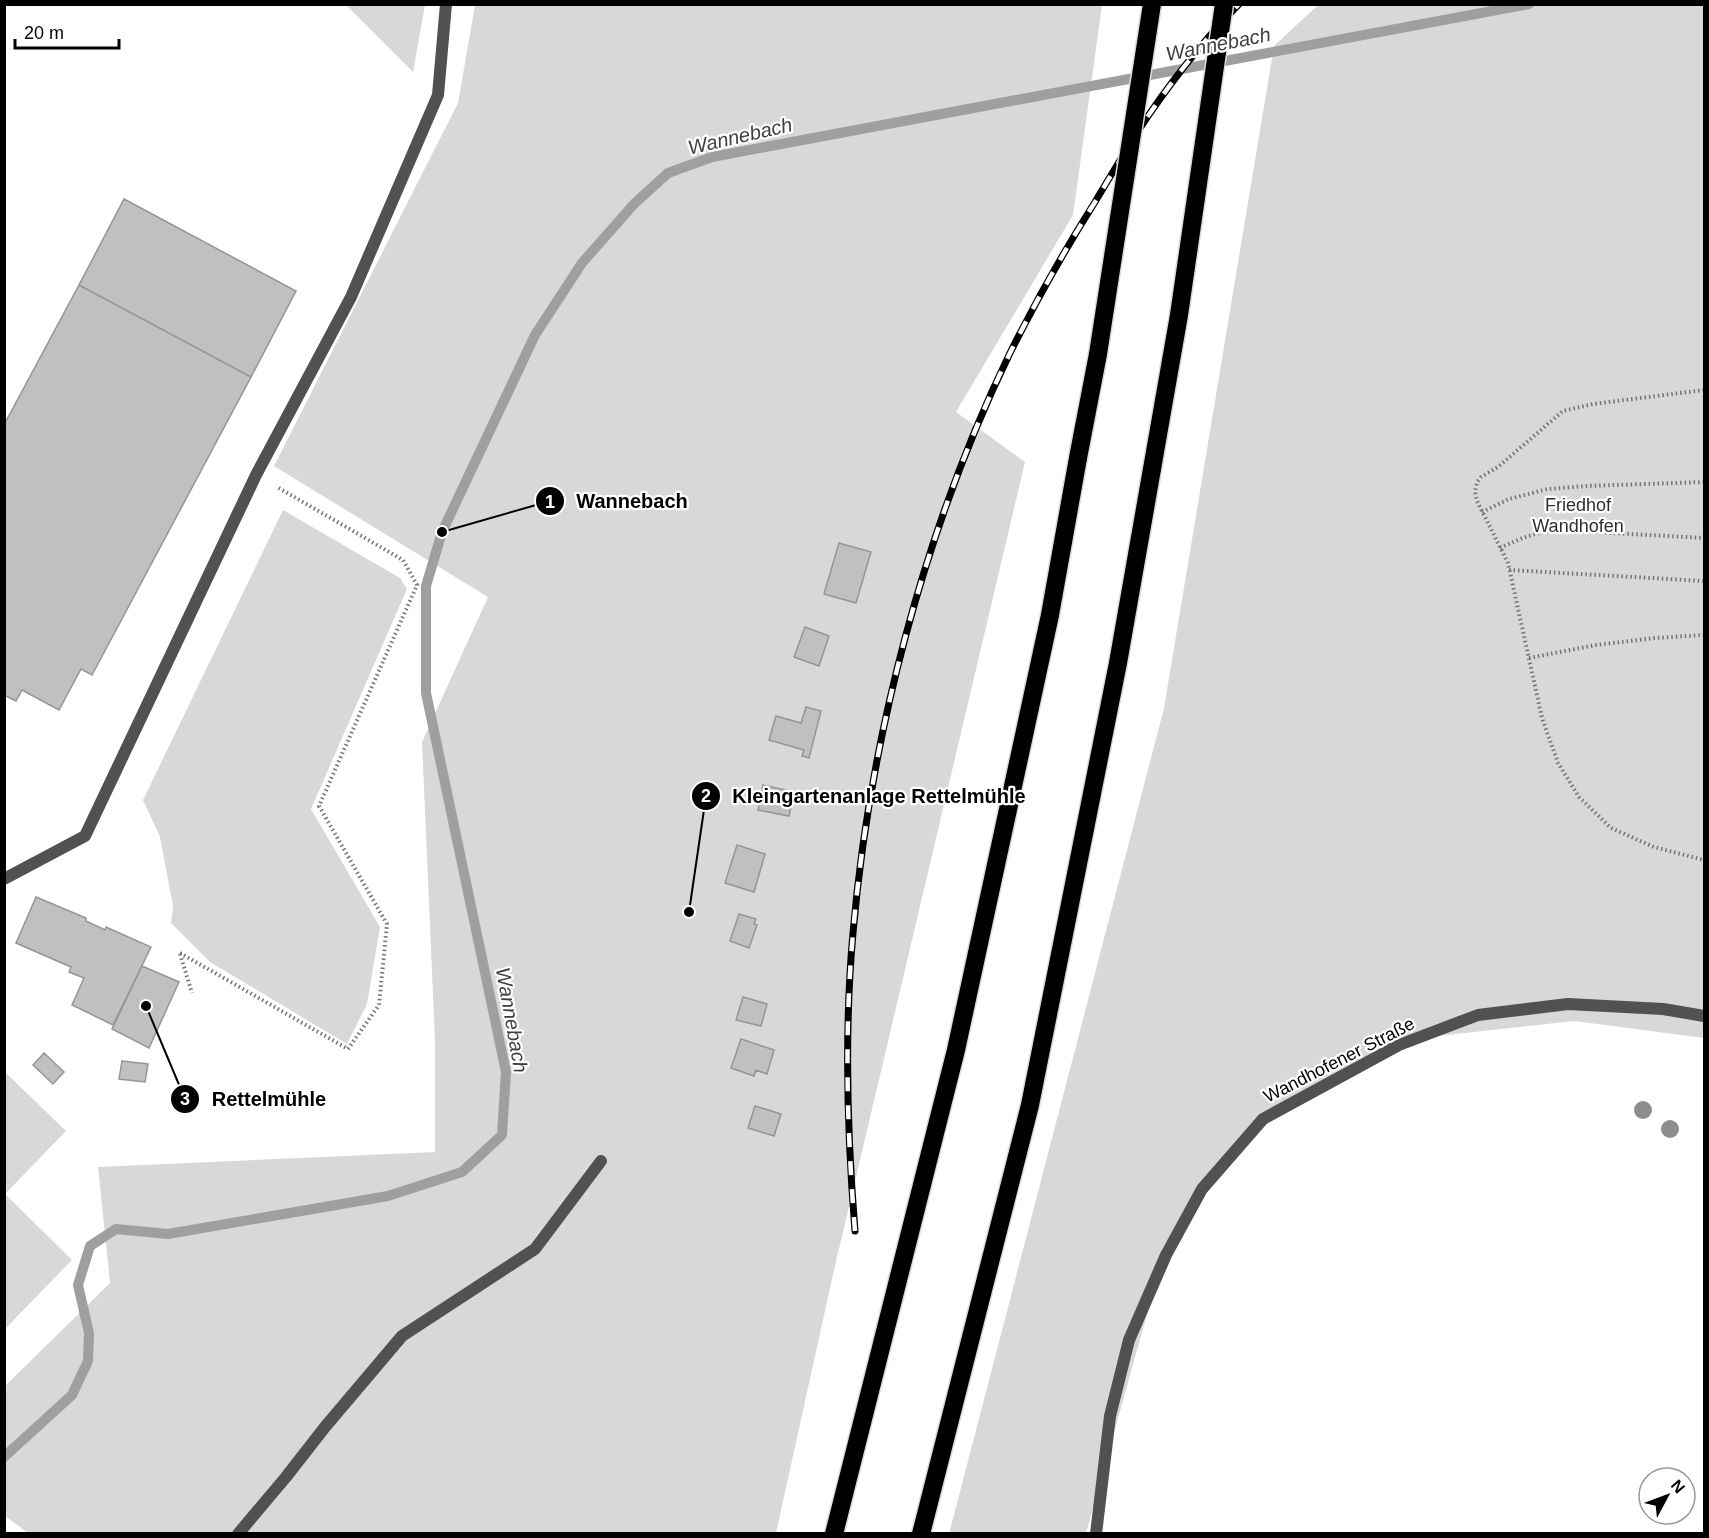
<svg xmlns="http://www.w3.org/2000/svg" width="1709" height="1538" font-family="Arial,sans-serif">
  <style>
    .green { fill: #d8d8d8 }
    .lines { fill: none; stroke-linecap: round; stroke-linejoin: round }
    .stream { stroke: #9f9f9f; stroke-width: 10 }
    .building { fill: #c0c0c0; stroke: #959595; stroke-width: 1.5 }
    .motorway-casing { stroke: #dbdbdb; stroke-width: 21 }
    .path { stroke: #737373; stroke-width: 4; stroke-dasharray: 1.5 3; stroke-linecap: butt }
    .service { stroke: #515151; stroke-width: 12 }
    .minor { stroke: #515151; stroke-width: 12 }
    .motorway { stroke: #000; stroke-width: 18 }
    .rail-casing { stroke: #000; stroke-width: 7 }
    .rail { stroke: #fff; stroke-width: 4.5; stroke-dasharray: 14; stroke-linecap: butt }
    .motorway-bridge-casing { stroke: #dbdbdb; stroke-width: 21; stroke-linecap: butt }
    .motorway-bridge { stroke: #000; stroke-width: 18 }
    .tree { fill: #8d8d8d }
    .labels { text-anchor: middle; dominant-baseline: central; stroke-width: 4.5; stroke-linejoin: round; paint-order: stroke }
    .park-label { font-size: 18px; fill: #2f2f2f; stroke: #fff }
    .street-label { font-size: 18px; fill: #000; stroke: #fff }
    .water-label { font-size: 20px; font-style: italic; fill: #404040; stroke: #fff }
    .leader { fill: none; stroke: #000; stroke-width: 2 }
    .callout-dot { fill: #000; stroke: #fff; stroke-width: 2 }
    .mark-label { font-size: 18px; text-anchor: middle; font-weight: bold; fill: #fff }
    .callout-label { font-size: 20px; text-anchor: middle; font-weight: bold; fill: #000; stroke: #fff; stroke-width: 4.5; stroke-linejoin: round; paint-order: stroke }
  </style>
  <rect width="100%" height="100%" fill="#fff"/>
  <path class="green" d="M 346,5 L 425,5 L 413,72 Z
    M 475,5 L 1102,5 L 1073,215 L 956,412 L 1025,462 L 834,1270 L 776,1533 L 28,1533 L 5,1516 L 4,1387 L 110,1283 L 98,1167 L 435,1152 L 435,1041 L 422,742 L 488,597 L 274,466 L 458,103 Z
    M 1318,5 L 1704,5 L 1704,1038 L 1574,1021 L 1401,1040 L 1254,1122 L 1163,1257 L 1086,1533 L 949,1534 L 1164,708 L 1274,46 Z
    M 283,510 L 400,578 L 407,589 L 311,809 L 380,927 L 367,1004 L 347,1044 L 210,962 L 171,923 L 173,906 L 160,837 L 143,800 Z
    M 4,1071 L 66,1131 L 5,1194 L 72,1260 L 5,1329 Z"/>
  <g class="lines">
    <path class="stream" d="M 4,1457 L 72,1395 L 88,1361 L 89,1333 L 78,1285 L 90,1246 L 116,1229 L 168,1234 L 388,1196 L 462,1172 L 502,1135 L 506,1072 L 426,693 L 426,586 L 442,532 L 535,335 L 582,263 L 634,204 L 668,173 L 712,157 L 1529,4"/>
  </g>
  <path class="building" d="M 124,199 L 296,291 L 251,377 L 79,285 Z
    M 79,285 L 251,377 L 92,675 L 81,669 L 59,710 L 22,690 L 16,701 L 4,695 L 4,425 Z
    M 839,543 L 871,552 L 856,603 L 824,594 Z
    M 805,627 L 829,636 L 819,666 L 794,657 Z
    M 806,707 L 821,711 L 809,758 L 802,756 L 804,750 L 769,740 L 776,716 L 801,723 Z
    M 763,785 L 794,792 L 789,816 L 758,810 Z
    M 737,845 L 765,854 L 754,892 L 725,883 Z
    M 36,897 L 86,918 L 86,921 L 105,930 L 106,927 L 151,947 L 113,1025 L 72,1005 L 84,978 L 69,972 L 71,967 L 16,943 Z
    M 739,914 L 756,919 L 754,924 L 757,925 L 749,948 L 730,941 Z
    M 142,966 L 179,982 L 149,1048 L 112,1029 Z
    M 743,997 L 767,1004 L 761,1026 L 736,1020 Z
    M 741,1039 L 774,1050 L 767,1074 L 756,1070 L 754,1076 L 731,1068 Z
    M 44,1053 L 64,1072 L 53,1084 L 33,1065 Z
    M 122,1061 L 148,1064 L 145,1082 L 119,1079 Z
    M 755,1106 L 781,1114 L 774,1136 L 748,1128 Z"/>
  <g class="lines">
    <g class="motorway-casing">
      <path id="motorway" d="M 834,1534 L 956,1050 L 1050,615 L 1078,458
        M 921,1534 L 1030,1105 L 1118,663 L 1152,469"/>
    </g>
    <path class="path" d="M 1704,390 L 1593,404 L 1563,411 L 1498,467 L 1481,477 L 1477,482 L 1475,492 L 1477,501 L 1508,563 L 1542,718 L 1558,763 L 1579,797 L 1611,828 L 1654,847 L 1704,860
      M 1482,512 L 1509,499 L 1548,489 L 1586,486 L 1704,482
      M 1500,548 C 1519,539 1536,532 1557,530 L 1704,538
      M 1509,570 L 1704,581
      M 1529,658 L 1596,645 L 1655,638 L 1704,635
      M 180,953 L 348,1049 L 379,1005 L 387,924 L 319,806 L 417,585 L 403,560 L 277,487
      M 180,954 L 192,993"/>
    <path class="service" d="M 4,879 L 85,836 L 256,475 L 351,297 L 438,95 L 446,4
      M 238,1534 L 286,1477 L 325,1427 L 402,1336 L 535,1249 L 601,1161"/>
    <path class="minor" d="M 1096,1534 L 1110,1416 L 1129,1340 L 1166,1255 L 1202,1189 L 1263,1119 L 1399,1045 L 1478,1015 L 1568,1004 L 1663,1009 L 1704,1016"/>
    <use href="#motorway" class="motorway"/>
    <g class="rail-casing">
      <path id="rail" d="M 855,1231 C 847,1132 844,1032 853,933 C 870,737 924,530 1010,353 C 1036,301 1064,251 1095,202 C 1108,180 1122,157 1136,134 C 1166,88 1200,44 1239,4"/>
    </g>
    <use href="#rail" class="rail"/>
    <g class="motorway-bridge-casing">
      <path id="motorway-bridge" d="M 1078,458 L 1098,354 L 1152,4
        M 1152,469 L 1179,315 L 1224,4"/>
    </g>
    <use href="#motorway-bridge" class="motorway-bridge"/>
  </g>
  <g class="tree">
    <circle cx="1643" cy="1110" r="9"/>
    <circle cx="1670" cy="1129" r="9"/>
  </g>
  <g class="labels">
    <g class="park-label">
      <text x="1578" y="505">Friedhof<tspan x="1578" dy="21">Wandhofen</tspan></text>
    </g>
    <g class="street-label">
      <text transform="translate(1339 1060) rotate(-27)">Wandhofener Straße</text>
    </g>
    <g class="water-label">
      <text transform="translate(1218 44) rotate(-11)">Wannebach</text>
      <text transform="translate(740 136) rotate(-13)">Wannebach</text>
      <text transform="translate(512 1020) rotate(80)">Wannebach</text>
    </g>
  </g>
  <path class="leader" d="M442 532L550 501M689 912L706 796M146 1006L185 1099"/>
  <g class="callout-dot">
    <circle cx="442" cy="532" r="6"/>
    <circle cx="689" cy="912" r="6"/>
    <circle cx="146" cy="1006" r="6"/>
    <circle cx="550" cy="501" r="15"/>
    <circle cx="706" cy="796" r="15"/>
    <circle cx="185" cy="1099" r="15"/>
  </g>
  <g class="mark-label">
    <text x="550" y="508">1</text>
    <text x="706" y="802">2</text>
    <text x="185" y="1105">3</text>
  </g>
  <g class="callout-label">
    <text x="632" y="508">Wannebach</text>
    <text x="879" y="803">Kleingartenanlage Rettelmühle</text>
    <text x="269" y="1106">Rettelmühle</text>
  </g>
  <rect width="1709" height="1538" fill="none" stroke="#000000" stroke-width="12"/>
  <g transform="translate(1667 1496) rotate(49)"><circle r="28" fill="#ffffff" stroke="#999999" stroke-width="1.5"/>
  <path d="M0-4.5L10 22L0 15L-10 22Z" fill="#000000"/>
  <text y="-9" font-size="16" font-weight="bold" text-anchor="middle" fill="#000000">N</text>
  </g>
  <path d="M15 39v9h104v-9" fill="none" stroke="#000000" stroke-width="3"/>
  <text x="24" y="39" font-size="18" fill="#000000" stroke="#ffffff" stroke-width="4.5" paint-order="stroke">20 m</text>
</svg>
